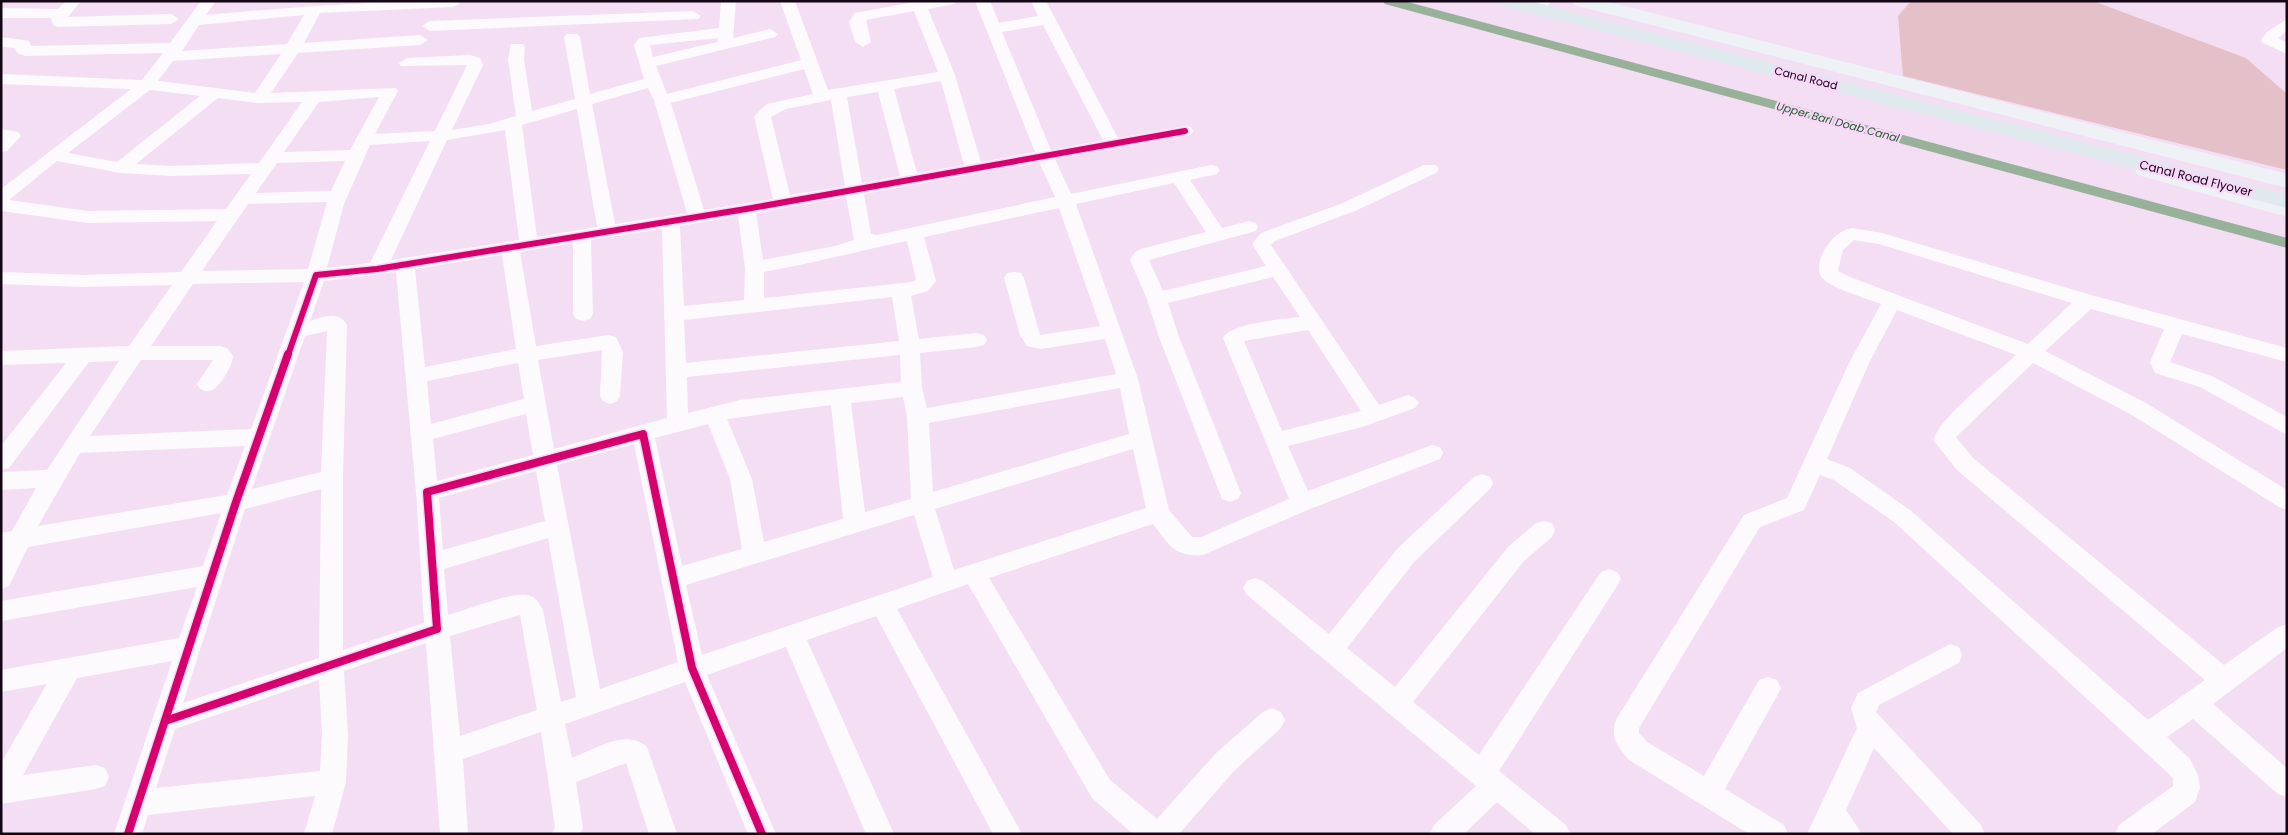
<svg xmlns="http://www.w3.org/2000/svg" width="2288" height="835" font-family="Poppins,sans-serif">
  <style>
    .green { fill: #e4c1c8 }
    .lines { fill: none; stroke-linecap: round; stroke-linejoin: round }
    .canal { fill: #98b29a; fill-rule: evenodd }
    .street { fill: #fdfafd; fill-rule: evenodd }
    .secondary { fill: #eef2f6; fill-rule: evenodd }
    .primary { fill: #dfe9ee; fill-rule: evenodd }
    .cycleway-far1-casing { stroke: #fbd6fb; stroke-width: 9 }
    .cycleway-casing { stroke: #fbd6fb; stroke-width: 11 }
    .cycleway-far1 { stroke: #d6006c; stroke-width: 6 }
    .cycleway { stroke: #d6006c; stroke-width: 8 }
    .labels { text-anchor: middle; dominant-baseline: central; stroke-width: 4.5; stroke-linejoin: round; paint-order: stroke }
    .far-street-label { font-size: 11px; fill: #150615; stroke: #fbd6fb }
    .far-water-label { font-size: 11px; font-style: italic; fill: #1f6229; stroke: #fbd6fb }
    .street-label { font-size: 12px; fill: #150615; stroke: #fbd6fb }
  </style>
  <rect width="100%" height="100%" fill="#f3def3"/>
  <path class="green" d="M 1911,1 L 2093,1 L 2246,58 L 2287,94 L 2287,170 L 1903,76 L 1898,16 Z"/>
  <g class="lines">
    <path class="canal" d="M 1383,1 L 1404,1 L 2287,238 L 2287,248 L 1385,4 Z"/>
    <path class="street" d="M 66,1 L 81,1 L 68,17 L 171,14 L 179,19 L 171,24 L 58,27 L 53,25 L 51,18 L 1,18 L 1,8 L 58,9 Z
      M 201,1 L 216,1 L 206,15 C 291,7 375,1 460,1 L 458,5 L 453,7 L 320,13 L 304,43 L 420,35 L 428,40 L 420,45 L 298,53 L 271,93 L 396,88 L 398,91 L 375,134 L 435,131 L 467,65 L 401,66 L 399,63 L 407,58 L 470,55 L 480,58 L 483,65 L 452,130 L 489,124 L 516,116 L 508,59 L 511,44 L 523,44 L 525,47 L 524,59 L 532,111 L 575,99 L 564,37 L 567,34 L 577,34 L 580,37 L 590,94 L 644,79 L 634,45 L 639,38 L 719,28 L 721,1 L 736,1 L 733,38 L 770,29 L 778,34 L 775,37 L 656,66 L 667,94 L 801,60 L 780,1 L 795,1 L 828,90 L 938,72 L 914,11 L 866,20 L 871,42 L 863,47 L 855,42 L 849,22 L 855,13 L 920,1 L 956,1 L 954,4 L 928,9 L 955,75 L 981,162 L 1035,152 L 975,1 L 990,1 L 999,23 L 1038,16 L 1031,1 L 1046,1 L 1118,138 L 1185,126 L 1191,127 L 1193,131 L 1191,135 L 1185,136 L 1055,159 L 1071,194 L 1211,165 L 1217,166 L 1220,170 L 1217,174 L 1190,180 L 1222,228 L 1249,221 L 1256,223 L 1258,227 L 1256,231 L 1149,260 L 1163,291 L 1266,266 L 1252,244 L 1261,233 L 1343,203 L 1424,165 L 1436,165 L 1439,169 L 1436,173 L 1355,211 L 1275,241 L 1271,245 L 1379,405 L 1408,395 L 1415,398 L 1419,403 L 1415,408 L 1362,427 L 1288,446 L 1308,491 L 1432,445 L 1440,447 L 1443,453 L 1440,459 L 1310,509 L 1203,555 C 1174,557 1169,545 1153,524 L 989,578 L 1110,780 L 1157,819 L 1216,753 L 1263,712 L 1272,708 L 1281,712 L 1285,720 L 1281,728 L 1234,771 L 1179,834 L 1133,834 L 1092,798 L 968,584 L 897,609 L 1022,834 L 993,834 L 876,616 L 807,640 L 894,834 L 866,834 L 786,647 L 707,675 L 776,834 L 748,834 L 685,682 L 565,724 L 572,758 C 596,749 625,728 647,747 L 677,834 L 649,834 L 626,763 L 576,782 L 583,828 L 580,834 L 552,834 L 555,827 L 541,732 L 463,759 L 468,834 L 440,834 L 426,643 L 344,671 L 348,735 L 346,782 L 332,834 L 304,834 L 315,796 L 148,815 L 142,834 L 114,834 L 172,661 L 77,678 L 23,775 L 96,765 L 105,768 L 109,777 L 105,786 L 96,789 L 1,804 L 1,763 L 47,684 L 1,692 L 1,670 L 179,638 L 197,587 L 1,621 L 1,601 L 203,566 L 221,513 L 28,547 L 9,586 L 1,589 L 1,533 L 12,531 L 36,488 L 1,490 L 1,472 L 47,470 L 119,361 L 89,362 L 9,468 L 1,470 L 1,446 L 66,363 L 1,365 L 1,351 L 129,346 L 172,285 L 82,287 L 1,284 L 1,272 L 82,275 L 181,272 L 217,221 L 88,223 L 1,211 L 1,189 L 131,89 L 1,84 L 1,74 L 142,80 L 163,53 L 25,56 L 17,53 L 15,48 L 1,47 L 1,37 L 29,41 L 31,46 L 170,43 ZM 304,15 L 287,44 L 182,51 L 199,25 ZM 1043,25 L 1103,140 L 1051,150 L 1002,32 ZM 718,38 L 717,42 L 653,57 L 650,45 ZM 281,54 L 255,93 L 158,81 L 173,61 ZM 804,69 L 813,94 L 767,104 L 754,116 L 773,199 L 704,210 L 671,103 ZM 941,81 L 964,165 L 917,173 L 894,89 ZM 648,88 L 654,100 L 687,213 L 615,224 L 592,104 ZM 150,90 L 200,96 L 117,162 L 68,153 ZM 878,92 L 900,176 L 862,183 L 847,97 ZM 379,97 L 350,150 L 284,152 L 319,102 ZM 218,98 L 259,103 L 302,102 L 259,163 L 172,166 L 136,164 ZM 831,100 L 845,186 L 790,195 L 771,117 L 786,109 ZM 577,109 L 597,227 L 537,237 L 522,125 ZM 505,130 L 519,240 L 391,260 L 447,140 ZM 430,141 L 370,263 L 327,268 L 344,204 L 370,145 ZM 57,161 L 120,173 L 172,176 L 251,174 L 226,209 L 88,211 L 9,200 ZM 345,161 L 331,191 L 256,193 L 277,163 ZM 1039,162 L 1055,197 L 877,235 L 871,234 L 864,194 ZM 1174,183 L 1206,232 L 1141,249 L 1135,252 L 1130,260 L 1147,299 L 1159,337 L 1222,499 L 1230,502 L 1238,499 L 1241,493 L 1179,337 L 1168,303 L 1273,277 L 1300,317 C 1281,320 1232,322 1223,338 L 1289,499 L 1201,537 L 1192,537 L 1169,510 L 1138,379 L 1076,204 ZM 846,197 L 854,240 L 835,246 L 763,260 L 756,213 ZM 327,202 L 308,269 L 202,271 L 248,204 ZM 1059,208 L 1100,326 L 1040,335 L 1024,278 L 1021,273 L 1014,272 L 1007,273 L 1004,278 L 1020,335 L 1027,346 L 1041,349 L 1105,339 L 1116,374 L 927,408 L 922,388 L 920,353 L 977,347 L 984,345 L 987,340 L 984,335 L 977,333 L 919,339 L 911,296 L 928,291 L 936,281 L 924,237 ZM 738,216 L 745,268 L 744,300 L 684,306 L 680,226 ZM 662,229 L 667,418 L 554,449 L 538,360 L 602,350 L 600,396 L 603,401 L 610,404 L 617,401 L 620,396 L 623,352 L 616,337 L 609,335 L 536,346 L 520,252 L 573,243 L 573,314 L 576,319 L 583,321 L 590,319 L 593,314 L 591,240 ZM 907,241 L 916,280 L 912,282 L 764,298 L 764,272 C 813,263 859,251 907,241 ZM 502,255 L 516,349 L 425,367 L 415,269 ZM 396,272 L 416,492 L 424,623 L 343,650 L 343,478 L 347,325 C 338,310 324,317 310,321 L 324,281 ZM 304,282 L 251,429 L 90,436 L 141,360 L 213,360 L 197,384 L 200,389 C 204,391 207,392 212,390 C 220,387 233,365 233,356 L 227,348 L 220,346 L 151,346 L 193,284 ZM 892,297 L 899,341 L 686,363 L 684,320 ZM 1308,330 L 1361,411 L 1282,431 L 1244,341 ZM 327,331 L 321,472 L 252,489 L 305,336 ZM 900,355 L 901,382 L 740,400 L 688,413 L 687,377 ZM 518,363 L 524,399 L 431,424 L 427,381 ZM 1120,388 L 1129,434 L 933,492 L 929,423 ZM 903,397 L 907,417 L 911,499 L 865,512 L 851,403 ZM 831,405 L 843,519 L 764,542 L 752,479 L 727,419 ZM 526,414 L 533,455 L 437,481 L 433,439 ZM 708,424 L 730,479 L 742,549 L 682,566 L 655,438 ZM 634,444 L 678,662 L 600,689 L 557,465 ZM 245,446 L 227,495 L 38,526 L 80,453 ZM 1133,449 L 1146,508 L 954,570 L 935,509 ZM 536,471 L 545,521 L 443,550 L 439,498 ZM 321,489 L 319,658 L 183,703 L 245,509 ZM 914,515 L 933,577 L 702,655 L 686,585 ZM 548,538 L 576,697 L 561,702 L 543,610 C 539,602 535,596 526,595 C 511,592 465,610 448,615 L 444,569 ZM 520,615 L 537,710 L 460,736 L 450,636 ZM 319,680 L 322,735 L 320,771 L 156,788 L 175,729 Z
      M 1536,1 L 1551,1 L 1543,13 L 1538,15 L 1530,10 Z
      M 693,11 L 701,16 L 698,19 L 430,31 L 422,26 L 430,21 Z
      M 2287,19 L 2287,31 L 2278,38 L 2287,43 L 2287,54 L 2263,43 L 2261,40 L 2267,32 Z
      M 1,129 L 18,132 L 21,136 L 7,151 L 1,152 Z
      M 1852,228 L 1882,233 L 2091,295 L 2287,348 L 2287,362 L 2182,334 L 2170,362 L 2214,377 L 2287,417 L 2287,435 L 2200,387 L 2155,373 L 2150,362 L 2164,329 L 2091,309 L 2045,351 L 2146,403 L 2287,490 L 2287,510 L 2279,507 L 2132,415 L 2033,363 L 1956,437 L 1973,458 L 2224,665 L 2278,627 L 2287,624 L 2287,648 L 2213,704 L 2287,768 L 2287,797 L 2278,794 L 2193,719 L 2167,737 L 2190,759 L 2198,775 L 2200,788 L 2195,802 L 2152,834 L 2115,834 L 2119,825 L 2173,786 L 2173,779 L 2168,773 L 1894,522 L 1834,480 L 1820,475 L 1804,510 L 1760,527 L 1639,728 L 1639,733 L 1647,742 L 1704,776 L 1759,680 L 1768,677 L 1777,680 L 1781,688 L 1777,696 L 1725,789 L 1784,825 L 1788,834 L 1749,834 L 1629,760 C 1617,746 1609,736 1617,718 L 1744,515 L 1787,498 L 1849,363 L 1881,304 C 1868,299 1826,287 1821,276 C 1816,268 1821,256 1825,249 C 1832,238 1839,231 1852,228 ZM 1854,240 L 1879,244 L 2072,303 L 2028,344 L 1850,277 L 1838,271 L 1843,250 ZM 1897,310 L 2016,355 C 2000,370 1934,422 1934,441 L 1957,470 L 2205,680 L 2148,720 L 1910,510 L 1850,468 L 1827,459 L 1869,363 Z
      M 1482,474 L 1490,477 L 1493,483 L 1490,489 L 1414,562 L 1347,648 L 1395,687 L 1508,547 L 1536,523 L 1544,521 L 1552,523 L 1555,530 L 1552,537 L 1524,561 L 1413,702 L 1479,755 L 1601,572 L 1609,569 L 1617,572 L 1621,579 L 1617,586 L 1499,771 L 1566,825 L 1570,834 L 1535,834 L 1497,802 L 1464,834 L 1430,834 L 1434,825 L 1476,786 L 1247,595 L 1243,588 L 1247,581 L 1255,578 L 1263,581 L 1329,634 L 1398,548 L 1474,477 Z
      M 1950,644 L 1959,647 L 1962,655 L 1959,663 L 1879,705 L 1876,712 L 1981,825 L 1985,834 L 1953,834 L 1874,748 L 1846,810 L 1862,834 L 1807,834 L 1857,728 L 1851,708 L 1858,693 Z"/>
    <path class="secondary" d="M 1571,1 L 1605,1 L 2287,174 L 2287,188 L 1574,5 Z
      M 2146,163 L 2287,202 L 2287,217 L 2138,175 L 2135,170 L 2138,165 Z"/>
    <path class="primary" d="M 1496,1 L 1530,1 L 2287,194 L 2287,208 L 1499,5 Z"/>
    <g class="cycleway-far1-casing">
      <path id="cycleway-far1" d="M 288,355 L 316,275 L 377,269 L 746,209 L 1185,131"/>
    </g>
    <g class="cycleway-casing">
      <path id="cycleway" d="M 165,721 L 437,629 L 427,492 L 643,434 L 692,668 L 762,834
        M 128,834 L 236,502 L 288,354"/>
    </g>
    <use href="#cycleway-far1" class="cycleway-far1"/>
    <use href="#cycleway" class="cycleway"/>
  </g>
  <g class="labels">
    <g class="far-street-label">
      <text transform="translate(1806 78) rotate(14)">Canal Road</text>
    </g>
    <g class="far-water-label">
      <text transform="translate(1838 122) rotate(15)">Upper Bari Doab Canal</text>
    </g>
    <g class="street-label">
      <text transform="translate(2196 178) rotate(14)">Canal Road Flyover</text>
    </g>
  </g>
  <rect width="2288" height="835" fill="none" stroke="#150615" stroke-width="5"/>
</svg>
